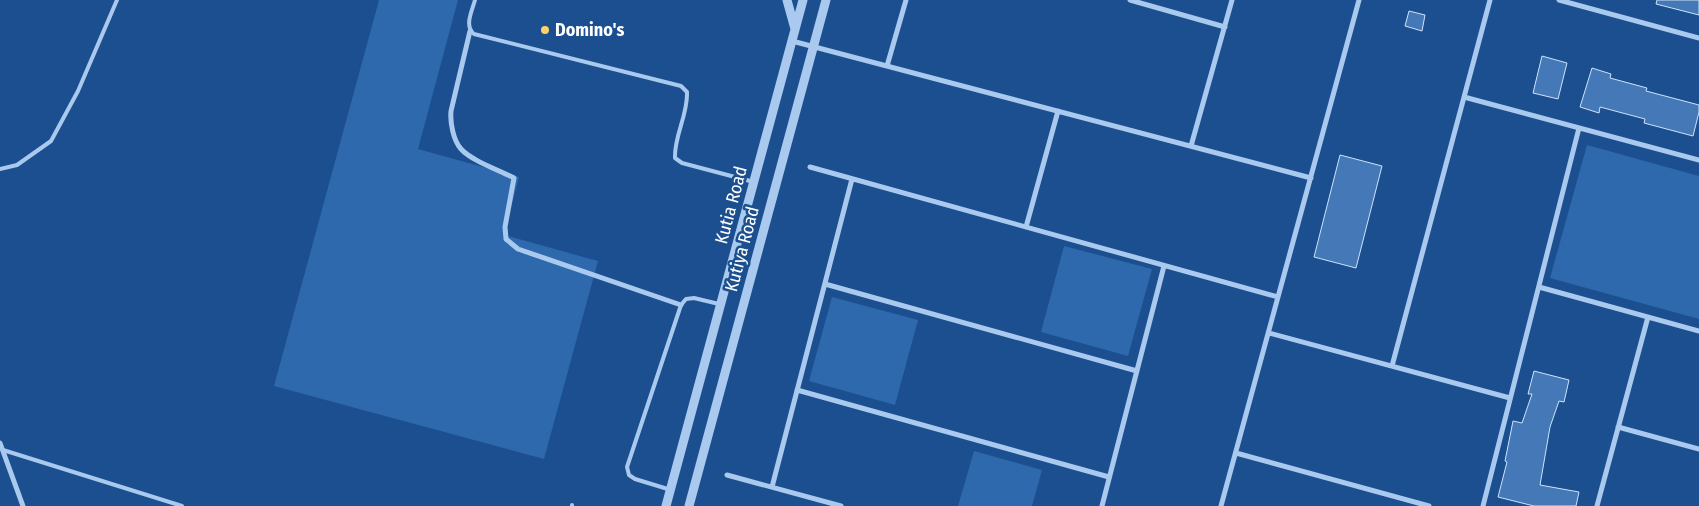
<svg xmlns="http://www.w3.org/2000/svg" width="1699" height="506" font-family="'Fira Sans Condensed',sans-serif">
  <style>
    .green { fill: #2e69ad }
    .building { fill: #4478b7; stroke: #cfe3fa }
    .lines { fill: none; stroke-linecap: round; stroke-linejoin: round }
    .service { stroke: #a9c9ee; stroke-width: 4 }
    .minor { stroke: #a9c9ee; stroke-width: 5 }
    .tertiary { stroke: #a9c9ee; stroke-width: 9 }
    .poi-dot { fill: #ffd166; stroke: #1b4f8f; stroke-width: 2 }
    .labels { text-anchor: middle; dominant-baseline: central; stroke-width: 5; stroke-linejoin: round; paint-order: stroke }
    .poi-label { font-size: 18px; font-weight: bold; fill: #fff; stroke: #1b4f8f; text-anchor: start }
    .street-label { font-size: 18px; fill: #fff; stroke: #1b4f8f }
  </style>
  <rect width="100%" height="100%" fill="#1b4f8f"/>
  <path class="green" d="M 379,0 L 458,0 L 418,149 L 519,177 L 504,235 L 598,261 L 544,459 L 274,386 Z
    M 1587,145 L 1699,176 L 1699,319 L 1550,278 Z
    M 1064,246 L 1152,269 L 1128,356 L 1041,332 Z
    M 832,297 L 918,320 L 895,405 L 809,381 Z
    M 974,451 L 1042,470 L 1032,506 L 958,506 Z"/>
  <path class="building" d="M 1657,0 L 1699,0 L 1699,15 L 1656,4 Z
    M 1409,11 L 1425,15 L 1422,31 L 1405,26 Z
    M 1542,56 L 1567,63 L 1558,99 L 1533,93 Z
    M 1592,68 L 1611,74 L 1610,78 L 1647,88 L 1646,91 L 1699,105 L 1699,112 L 1693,136 L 1644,123 L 1645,119 L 1600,107 L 1599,113 L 1580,107 Z
    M 1340,155 L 1382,166 L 1356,268 L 1314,257 Z
    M 1534,371 L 1569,380 L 1564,402 L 1559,401 L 1550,427 L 1540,485 L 1579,492 L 1576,506 L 1534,506 L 1498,497 L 1507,462 L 1505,461 L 1513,421 L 1522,423 L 1532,394 L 1528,394 Z"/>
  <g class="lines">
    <path class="service" d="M 475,0 C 472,11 464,26 474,34 L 681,86 L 687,92 C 688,115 674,136 675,158 L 682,163 L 754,182
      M 0,169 L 17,165 L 51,141 L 78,91 L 117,0
      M 3,450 L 182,506
      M 671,490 L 635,479 L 629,475 L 627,467 L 681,305 L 686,299 L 694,298 L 719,304
      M 572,506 L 572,505"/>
    <path class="minor" d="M 1130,0 L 1225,27
      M 1559,0 L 1699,38
      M 470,31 L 451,111 C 450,122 453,140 461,149 C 472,161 499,170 514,178 L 505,227 L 506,239 L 518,249 L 681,305
      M 792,41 L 1311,178
      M 887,66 L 906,0
      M 1464,97 L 1699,160
      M 1191,146 L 1232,0
      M 810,167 L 1278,297
      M 1026,227 L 1058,111
      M 825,284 L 1137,371
      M 1539,287 L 1699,331
      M 1269,333 L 1510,398
      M 1392,366 L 1490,0
      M 797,390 L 1109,477
      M 1618,427 L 1699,449
      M 0,443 L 23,506
      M 1236,453 L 1429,506
      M 727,475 L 841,506
      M 772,487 L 852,179
      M 1102,506 L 1164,266
      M 1221,506 L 1359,0
      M 1483,506 L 1579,128
      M 1597,506 L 1648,317"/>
    <path class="tertiary" d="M 787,0 L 795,29
      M 666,506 L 803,0
      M 689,506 L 826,0"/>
  </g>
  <circle class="poi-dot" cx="545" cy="30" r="5"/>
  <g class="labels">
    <g class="poi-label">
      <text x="555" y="30">Domino's</text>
    </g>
    <g class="street-label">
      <text transform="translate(731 205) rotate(-75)">Kutia Road</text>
      <text transform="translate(742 249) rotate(-75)">Kutiya Road</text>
    </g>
  </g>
</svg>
